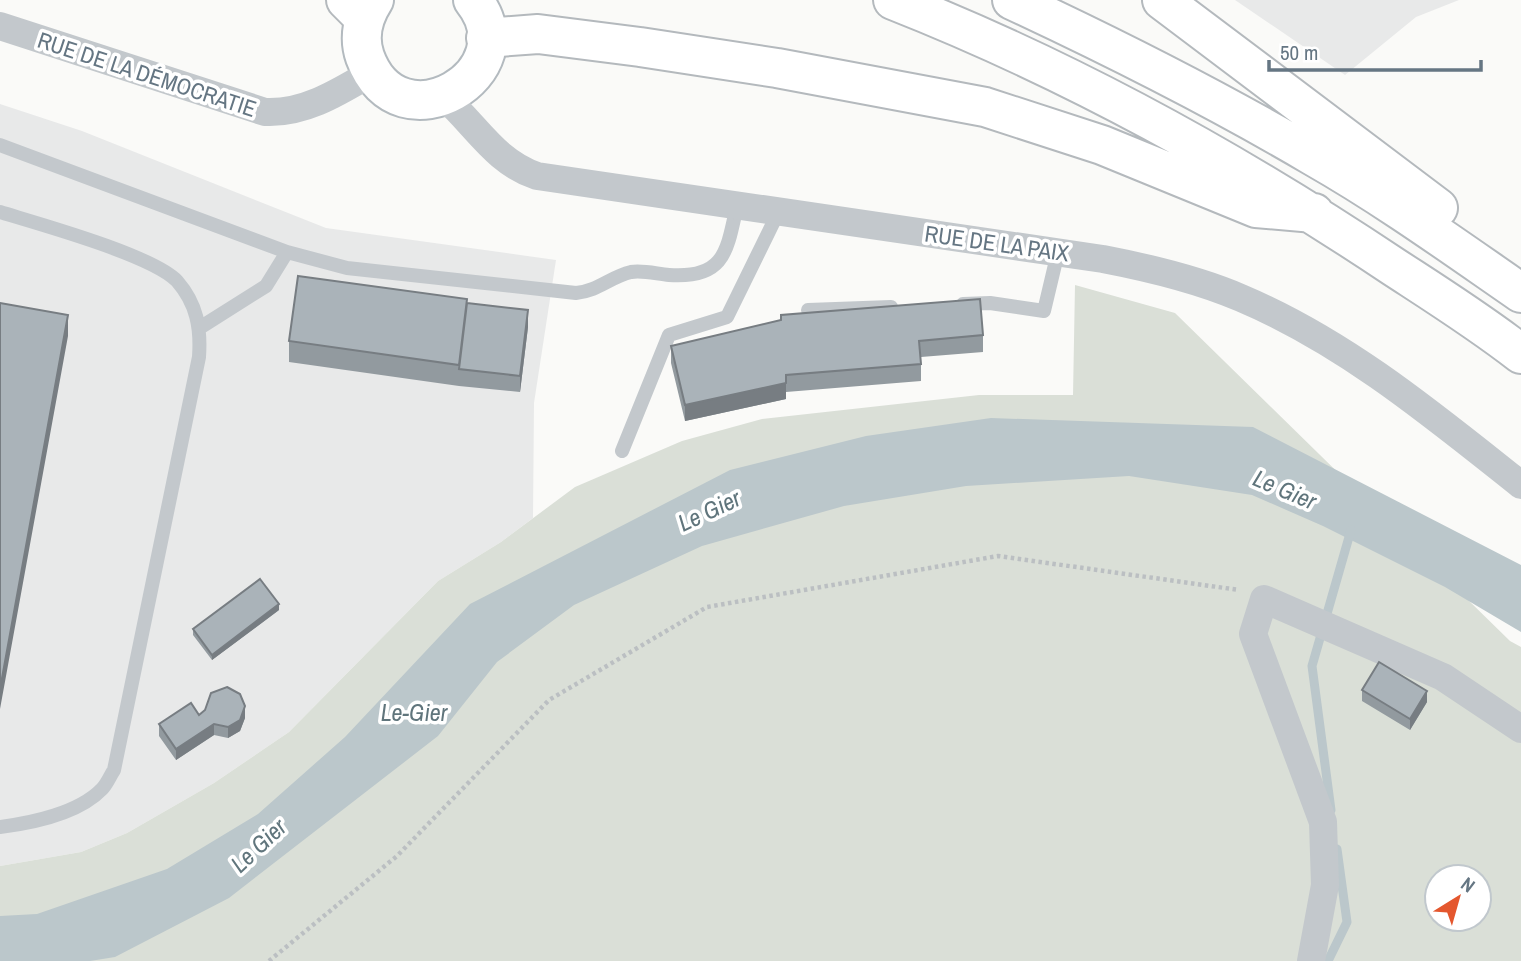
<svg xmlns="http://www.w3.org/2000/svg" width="1521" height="961" font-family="'Archivo Narrow',sans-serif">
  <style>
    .built { fill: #e8e9e9 }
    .green { fill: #dadfd7; fill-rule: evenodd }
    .water { fill: #bbc7cb }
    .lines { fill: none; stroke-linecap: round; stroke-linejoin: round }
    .stream { stroke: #bbc7cb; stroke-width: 9 }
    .secondary-casing { stroke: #b3babf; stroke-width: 42 }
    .motorway-casing { stroke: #b4b9bd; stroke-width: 42 }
    .path { stroke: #bbbfc2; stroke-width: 4.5; stroke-dasharray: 3.5 3.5; stroke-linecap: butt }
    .service { stroke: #c3c8cc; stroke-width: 14 }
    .minor { stroke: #c3c8cc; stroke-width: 28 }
    .secondary { stroke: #fff; stroke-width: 38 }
    .motorway { stroke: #fff; stroke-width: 38 }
    .wall { fill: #929a9f }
    .shaded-wall { fill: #777d82 }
    .building { fill: #aab3b9; stroke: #777d82; stroke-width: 2 }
    .labels { text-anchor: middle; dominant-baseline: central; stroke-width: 7; stroke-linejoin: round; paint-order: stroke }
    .street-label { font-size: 23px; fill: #657683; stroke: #fff }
    .water-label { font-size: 24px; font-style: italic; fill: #60757c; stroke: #fff }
  </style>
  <rect width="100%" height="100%" fill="#fafaf8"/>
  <path class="built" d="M 1235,0 L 1459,0 L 1416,17 L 1345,75 Z
    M 0,104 L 82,131 L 326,228 L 556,260 L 534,403 L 533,518 L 501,542 L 438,581 L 289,732 L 214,783 L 127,833 L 81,852 L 0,866 Z"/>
  <path class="green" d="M 1075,285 L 1175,313 L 1510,641 L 1521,647 L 1521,961 L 0,961 L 0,866 L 81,852 L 127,833 L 214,783 L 289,732 L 438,581 L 501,542 L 575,487 L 682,441 L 762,419 L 979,395 L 1073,395 ZM 1437,877 L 1479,877 L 1479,919 L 1437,919 Z"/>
  <path class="water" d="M 991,418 L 1253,427 L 1521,565 L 1521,632 L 1445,587 L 1323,526 L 1252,495 L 1129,476 L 966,486 L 844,506 L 702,546 L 574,605 L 497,662 L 438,736 L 229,898 L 115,957 L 90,961 L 0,961 L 0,916 L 37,914 L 167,869 L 258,814 L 345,737 L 470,604 L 730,470 L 866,436 Z"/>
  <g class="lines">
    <path class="stream" d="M 1331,810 L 1312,666 L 1351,530
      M 1328,961 L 1347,922 L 1337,849"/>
    <g class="secondary-casing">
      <path id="secondary" d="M 374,0 C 363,17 358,37 365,57 C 399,151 531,72 473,0"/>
    </g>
    <g class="motorway-casing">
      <path id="motorway" d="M 346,0 L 364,18
        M 893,0 C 1068,69 1237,162 1394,267 C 1437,295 1480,322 1521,354
        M 1012,0 C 1115,48 1216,99 1313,156 C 1385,197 1453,246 1521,293
        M 1162,0 L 1438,208
        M 486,38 L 538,34 L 640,47 L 777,68 L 985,107 L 1102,145 L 1256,208 L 1314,213"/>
    </g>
    <path class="path" d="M 269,961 L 397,856 L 549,700 L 707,607 L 998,556 L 1239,590"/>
    <path class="service" d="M 0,145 L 287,252 L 347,268 L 576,293 C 598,291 610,277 631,272 C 643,270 657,274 669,275 C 725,279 727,251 737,205
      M 0,212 C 39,224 152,255 177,281 C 197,304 201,328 199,357 L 114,770 C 110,776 107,784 102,789 C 79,813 32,823 0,827
      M 963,304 L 990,303 L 1044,311 L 1058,252
      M 808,310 L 891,307
      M 201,327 L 266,286 L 287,252
      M 622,451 L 669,335 L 727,317 L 779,211"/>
    <path class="minor" d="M 0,26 L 265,112 C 304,114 339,92 371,73
      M 444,97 C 476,125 495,162 537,176 L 1103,259 C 1150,268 1197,279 1241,298 C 1345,342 1433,415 1521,485
      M 1311,961 L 1325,885 L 1323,822 L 1253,634 L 1264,599 L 1443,677 L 1521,729"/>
    <use href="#secondary" class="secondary"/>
    <use href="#motorway" class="motorway"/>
  </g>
  <path class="wall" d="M 467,303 L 528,327 L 520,392 L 459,386 L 289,362 L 289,341 Z
    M 983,335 L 983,352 L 921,357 L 921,381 L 786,392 L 786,399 L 685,421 L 671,363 L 671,346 Z
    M 279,610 L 212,660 L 193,635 L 193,629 Z
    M 1362,690 L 1427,702 L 1410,730 L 1362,701 Z
    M 199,715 L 245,718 L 240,731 L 228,738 L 214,735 L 176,760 L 159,736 L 159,724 Z"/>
  <path class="shaded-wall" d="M 528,310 L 528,327 L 520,392 L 520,376 Z
    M 68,315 L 68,336 L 0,709 L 0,689 Z
    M 786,383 L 786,399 L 685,421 L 685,405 Z
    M 279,604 L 279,610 L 212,660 L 212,655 Z
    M 1427,691 L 1427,702 L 1410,730 L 1410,719 Z
    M 245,706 L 245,718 L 240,731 L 228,738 L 228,727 Z
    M 214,724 L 214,735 L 176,760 L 176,749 Z"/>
  <path class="building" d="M 298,276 L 467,299 L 459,365 L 289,341 Z
    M 980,299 L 983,335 L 919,341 L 921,364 L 786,375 L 786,383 L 685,405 L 671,346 L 781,320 L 781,315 Z
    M 0,303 L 68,315 L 0,689 Z
    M 467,303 L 528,310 L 520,376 L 459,369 Z
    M 260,579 L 279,604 L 212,655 L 193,629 Z
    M 1379,662 L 1427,691 L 1410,719 L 1362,690 Z
    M 227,687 L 240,694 L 245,706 L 240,720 L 228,727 L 214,724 L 176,749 L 159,724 L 191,703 L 199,715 L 205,710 L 211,693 Z"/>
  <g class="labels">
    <g class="street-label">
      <text transform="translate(147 74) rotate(18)">RUE DE LA DÉMOCRATIE</text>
      <text transform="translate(997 243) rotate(8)">RUE DE LA PAIX</text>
    </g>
    <g class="water-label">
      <text transform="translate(1285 489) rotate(23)">Le Gier</text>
      <text transform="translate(709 510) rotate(-25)">Le Gier</text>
      <text x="414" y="712">Le-Gier</text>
      <text transform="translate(258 845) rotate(-43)">Le Gier</text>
    </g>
  </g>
  <g transform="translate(1458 898) rotate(37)"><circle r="33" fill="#ffffff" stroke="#c1c8cd" stroke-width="2"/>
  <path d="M0-5L12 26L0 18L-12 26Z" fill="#e4572e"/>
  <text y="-10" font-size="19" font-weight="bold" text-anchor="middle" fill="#657683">N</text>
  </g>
  <path d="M1269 60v10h212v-10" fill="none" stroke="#657683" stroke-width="3.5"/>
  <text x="1280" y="60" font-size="21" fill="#657683" stroke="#ffffff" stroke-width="5" paint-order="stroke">50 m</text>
</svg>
